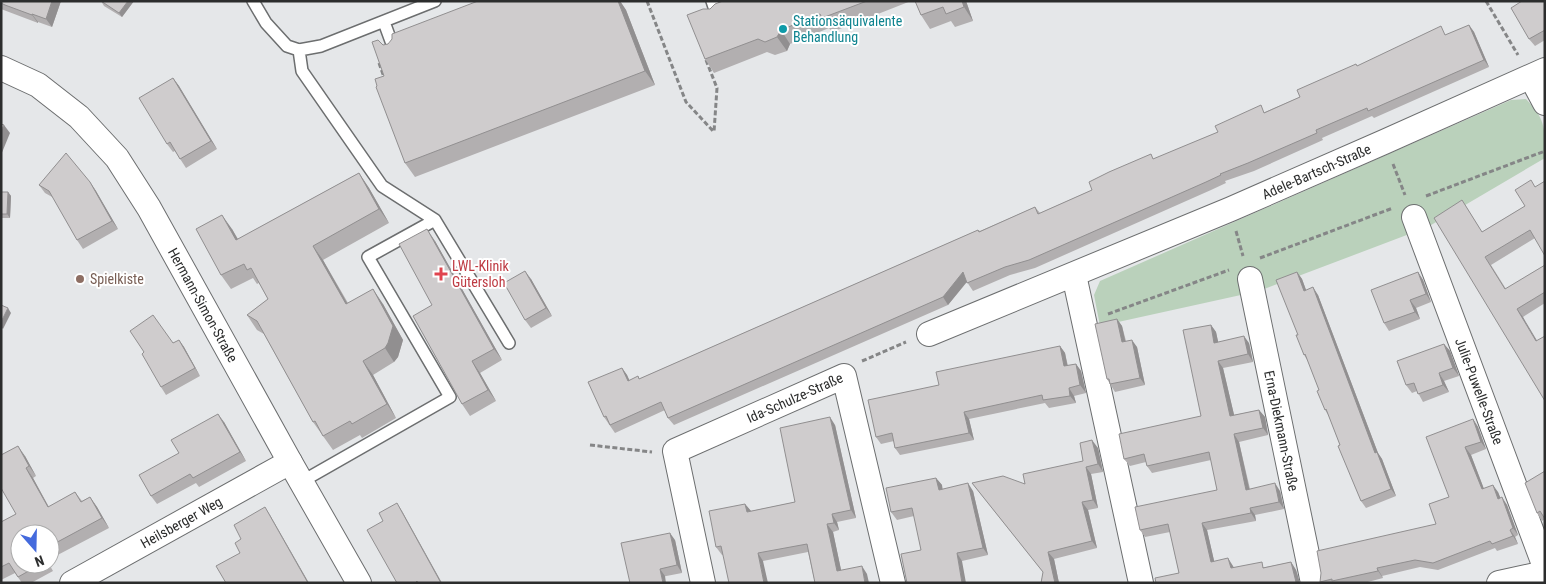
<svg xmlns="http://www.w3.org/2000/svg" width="1546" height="584" font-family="'Roboto Condensed',sans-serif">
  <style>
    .green { fill: #bad1bb }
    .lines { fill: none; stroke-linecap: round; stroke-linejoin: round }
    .service-casing { stroke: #6c6e6f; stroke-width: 14 }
    .minor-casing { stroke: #6c6e6f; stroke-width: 26 }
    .path { stroke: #858687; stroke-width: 3; stroke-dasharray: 5 2.5; stroke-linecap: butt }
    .service { stroke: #fff; stroke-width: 11 }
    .minor { stroke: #fff; stroke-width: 24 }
    .wall { fill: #b2afb0 }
    .shaded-wall { fill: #918f90 }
    .building { fill: #cfcccd; stroke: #918f90 }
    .culture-dot { fill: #0f9aa8; stroke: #fff; stroke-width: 2 }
    .health-dot { fill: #e0444e; stroke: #fff; stroke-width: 2 }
    .education-dot { fill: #8d6e63; stroke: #fff; stroke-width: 2 }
    .labels { text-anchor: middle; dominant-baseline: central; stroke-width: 4; stroke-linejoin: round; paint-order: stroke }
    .culture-label { font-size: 14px; fill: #0d838f; stroke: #fff; text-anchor: start }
    .street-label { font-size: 14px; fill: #2c2d2d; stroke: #fff }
    .health-label { font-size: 14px; fill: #be3a42; stroke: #fff; text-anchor: start }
    .education-label { font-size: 14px; fill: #785e54; stroke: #fff; text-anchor: start }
  </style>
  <rect width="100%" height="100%" fill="#e5e7e9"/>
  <path class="green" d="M 1526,99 C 1546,120 1545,128 1545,158 L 1426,228 L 1412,233 L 1259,291 L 1100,326 L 1094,295 L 1100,281 L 1511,100 Z"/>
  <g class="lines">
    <g class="service-casing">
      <path id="service" d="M 253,1 L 266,23 L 287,46 L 299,50 L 321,46 L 435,1
        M 712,1 L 717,16
        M 384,22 L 395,52
        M 299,50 L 302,71 L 382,186 L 435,220 L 509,343
        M 301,482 L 450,397 L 368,257 L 435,220"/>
    </g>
    <g class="minor-casing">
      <g id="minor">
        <path id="s1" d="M 1,68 L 38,85 L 79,117 L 117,158 L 149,208 L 290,462 L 359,583"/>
        <path d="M 1531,77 L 1545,103"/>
        <path id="s2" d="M 1414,217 L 1545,567"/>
        <path d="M 1074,275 L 1141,583"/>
        <path id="s3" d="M 1250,279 L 1313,583"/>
        <path id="s4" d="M 929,334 L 1231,209 L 1384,142 L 1545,70"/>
        <path id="s5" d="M 72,583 L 290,462"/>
        <path id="s6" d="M 703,583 L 675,451 L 844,376 L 893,583"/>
        <path d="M 1499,583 L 1545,573"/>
      </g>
    </g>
    <path class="path" d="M 647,1 L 686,102 L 714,132
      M 1486,1 L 1518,55
      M 706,60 L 717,88 L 714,132
      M 379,63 L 385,80
      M 1393,164 L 1405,195
      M 1426,196 L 1545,151
      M 1236,231 L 1243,256
      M 1260,258 L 1393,208
      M 1108,314 L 1229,270
      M 862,361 L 906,342
      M 590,445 L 652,452"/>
    <use href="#service" class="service"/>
    <use href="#minor" class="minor"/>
  </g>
  <path class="wall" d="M 1,1 L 61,1 L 52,27 L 38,22 L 38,23 L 1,9 Z
    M 101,1 L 134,1 L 122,17 L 104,6 Z
    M 620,1 L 626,10 L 655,85 L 415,177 L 405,163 L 377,86 L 384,76 L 383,45 Z
    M 723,1 L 911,1 L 832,32 L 829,28 L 790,44 L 787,51 L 775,55 L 767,52 L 714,73 L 705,59 L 710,9 Z
    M 915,1 L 966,1 L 973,21 L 955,27 L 951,21 L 930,29 L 921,15 Z
    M 1545,1 L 1545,40 L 1535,46 L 1529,39 Z
    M 1469,25 L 1474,32 L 1489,67 L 1374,118 L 1372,116 L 1322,138 L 1323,140 L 1254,171 L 1225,181 L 1226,183 L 1211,190 L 1035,268 L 1010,275 L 973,291 L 967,282 L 948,305 L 674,425 L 668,418 L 665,410 L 615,433 L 604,417 L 622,368 L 627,375 L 629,380 L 639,379 L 978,230 L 980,231 L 1035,207 L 1040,213 L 1092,190 L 1155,159 L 1300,97 L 1358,66 L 1447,35 Z
    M 173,78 L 179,86 L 217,149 L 186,168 L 175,151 L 173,152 L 167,144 Z
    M 359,173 L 369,188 L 389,223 L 323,260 L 348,303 L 383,304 L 403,340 L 398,357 L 394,362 L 373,375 L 396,418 L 362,438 L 360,435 L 333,450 L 313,422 L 264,334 L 257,330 L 247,315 L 268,299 L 259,283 L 257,284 L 253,278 L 231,289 L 221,275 L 232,229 L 238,239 Z
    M 90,182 L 96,191 L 118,229 L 83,249 L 77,240 L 54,198 L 45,193 L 39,185 Z
    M 1536,186 L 1535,238 L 1491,265 L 1506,289 L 1545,265 L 1545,303 L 1523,317 L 1545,401 L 1462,200 L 1482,232 L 1525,206 Z
    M 1,192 L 8,192 L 11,196 L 10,218 L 1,218 Z
    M 435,241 L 502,360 L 480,373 L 496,401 L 470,416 L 462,404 L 432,305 Z
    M 1297,272 L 1302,279 L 1306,290 L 1318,295 L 1378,453 L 1382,459 L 1396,496 L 1366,508 L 1361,501 L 1329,416 L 1325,410 L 1319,390 L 1308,361 L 1304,355 L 1298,335 Z
    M 1418,272 L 1423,280 L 1431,302 L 1416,308 L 1420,319 L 1389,331 L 1384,323 Z
    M 531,279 L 552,316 L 531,328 L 525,320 Z
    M 1117,319 L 1122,326 L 1126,341 L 1137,347 L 1145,385 L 1115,392 L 1107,379 Z
    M 1211,325 L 1216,332 L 1218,342 L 1249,343 L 1253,362 L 1223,368 L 1234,415 L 1259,410 L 1265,417 L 1268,435 L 1239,442 L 1250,489 L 1280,491 L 1284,509 L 1255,515 L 1256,521 L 1207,530 L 1214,561 L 1233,566 L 1234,568 L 1266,567 L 1291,562 L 1296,570 L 1300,583 L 1156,583 L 1179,573 L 1170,532 L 1145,537 L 1140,530 L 1217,490 L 1211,460 L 1152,473 L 1147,466 L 1146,462 L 1130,466 L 1124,459 L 1201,416 Z
    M 179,340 L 184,347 L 200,376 L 166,395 L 161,387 L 173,343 Z
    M 1444,344 L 1450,351 L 1459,376 L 1444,381 L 1449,392 L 1423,402 L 1417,391 L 1412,393 L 1406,385 Z
    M 1060,346 L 1065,353 L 1068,366 L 1076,364 L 1081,371 L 1086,393 L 1074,396 L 1076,403 L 1049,408 L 1045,403 L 969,419 L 974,440 L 900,455 L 895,448 L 894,441 L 881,444 L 876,437 L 939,385 Z
    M 1473,419 L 1478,427 L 1486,449 L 1471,455 L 1484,489 L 1498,492 L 1500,498 L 1507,505 L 1518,535 L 1515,537 L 1518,544 L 1497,551 L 1495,548 L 1438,570 L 1420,567 L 1382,576 L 1383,578 L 1364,583 L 1321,583 L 1320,582 L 1436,524 L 1449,497 Z
    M 224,422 L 246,461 L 199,487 L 196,483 L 157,504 L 151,496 L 179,453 Z
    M 835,425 L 856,518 L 837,522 L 839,530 L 833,532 L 841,570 L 867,574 L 815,583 L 808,552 L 763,561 L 722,555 L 716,547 L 745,504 L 751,511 L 795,502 Z
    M 1098,448 L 1103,472 L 1091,474 L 1098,508 L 1088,510 L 1097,548 L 1054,559 L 1059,583 L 1041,583 L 1043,572 L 972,483 L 1025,484 L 1083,461 Z
    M 25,456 L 36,476 L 33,478 L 49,507 L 75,492 L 82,501 L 90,497 L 97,507 L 109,528 L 50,559 L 50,534 L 20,564 L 49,564 L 53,571 L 31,583 L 22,583 L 15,573 L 1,580 L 1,522 L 16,514 Z
    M 1545,471 L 1545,519 L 1542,521 L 1537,513 Z
    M 936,478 L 942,485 L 942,489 L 973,491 L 988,555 L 962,561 L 921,550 L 914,516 L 897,520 L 891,512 Z
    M 675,540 L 682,573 L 630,583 Z"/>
  <path class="shaded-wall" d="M 52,1 L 61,1 L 52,27 L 46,19 Z
    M 128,1 L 134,1 L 122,17 L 119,13 Z
    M 618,1 L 620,1 L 626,10 L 655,85 L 645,71 Z
    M 962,1 L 966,1 L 973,21 L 964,7 Z
    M 32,14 L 38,22 L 38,23 L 32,15 Z
    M 1469,25 L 1474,32 L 1489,67 L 1484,60 Z
    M 781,30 L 790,44 L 787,51 L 777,37 Z
    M 173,78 L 179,86 L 217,149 L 211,141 Z
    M 4,125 L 10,133 L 1,155 L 1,131 Z
    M 359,173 L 369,188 L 389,223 L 379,209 Z
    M 90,182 L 96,191 L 118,229 L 112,221 Z
    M 8,192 L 11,196 L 10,218 L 7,214 Z
    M 222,215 L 232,229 L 246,254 L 236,240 Z
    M 427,229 L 435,241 L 502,360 L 494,349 Z
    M 313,246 L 323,260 L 356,319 L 346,304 Z
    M 525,271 L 531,279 L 552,316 L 546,308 Z
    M 963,272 L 969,279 L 948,305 L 943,297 Z
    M 1297,272 L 1302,279 L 1309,298 L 1304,291 Z
    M 1418,272 L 1423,280 L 1431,302 L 1426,294 Z
    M 1313,287 L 1318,295 L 1378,453 L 1382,459 L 1396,496 L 1391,489 L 1375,453 Z
    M 373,289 L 383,304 L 403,340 L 398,357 L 394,362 L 385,348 Z
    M 1410,300 L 1416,308 L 1420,319 L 1415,312 Z
    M 8,308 L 11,313 L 3,329 L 1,327 L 1,322 Z
    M 1517,309 L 1523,317 L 1542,349 L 1536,341 Z
    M 1117,319 L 1122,326 L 1127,349 L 1122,342 Z
    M 1211,325 L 1216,332 L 1220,350 L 1214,343 Z
    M 1244,336 L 1249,343 L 1253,362 L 1248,354 Z
    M 179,340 L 184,347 L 200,376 L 195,368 Z
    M 1132,340 L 1137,347 L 1145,385 L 1140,378 Z
    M 1444,344 L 1450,351 L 1459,376 L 1453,368 Z
    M 1060,346 L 1065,353 L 1069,374 L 1064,366 Z
    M 363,361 L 373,375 L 396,418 L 387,404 Z
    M 472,361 L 480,373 L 496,401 L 488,390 Z
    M 1218,361 L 1223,368 L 1236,423 L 1230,416 Z
    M 1076,364 L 1081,371 L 1086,393 L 1080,385 Z
    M 622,368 L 627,375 L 633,388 L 628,381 Z
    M 1439,373 L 1444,381 L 1449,392 L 1443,385 Z
    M 1069,388 L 1074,396 L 1076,403 L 1070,396 Z
    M 1259,410 L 1265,417 L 1268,435 L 1263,428 Z
    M 964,412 L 969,419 L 974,440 L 969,433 Z
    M 218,414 L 224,422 L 246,461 L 240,452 Z
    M 830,417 L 835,425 L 856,518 L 851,510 Z
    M 1473,419 L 1478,427 L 1486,449 L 1481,442 Z
    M 1234,434 L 1239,442 L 1251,497 L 1246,490 Z
    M 1092,440 L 1098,448 L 1103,472 L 1098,464 Z
    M 18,446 L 25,456 L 36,476 L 29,466 Z
    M 1465,447 L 1471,455 L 1487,497 L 1482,489 Z
    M 1086,467 L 1091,474 L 1098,508 L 1093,500 Z
    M 26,468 L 33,478 L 54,517 L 48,507 Z
    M 936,478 L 942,485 L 944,498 L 939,490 Z
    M 968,483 L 973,491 L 988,555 L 983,548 Z
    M 1275,483 L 1280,491 L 1284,509 L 1279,502 Z
    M 1493,485 L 1498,492 L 1504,506 L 1498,499 Z
    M 90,497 L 97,507 L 109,528 L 102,518 Z
    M 1502,497 L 1507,505 L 1518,535 L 1513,528 Z
    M 1082,502 L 1088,510 L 1097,548 L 1092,541 Z
    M 397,503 L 402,511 L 442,583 L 441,583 Z
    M 745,504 L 751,511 L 747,512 Z
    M 265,507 L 270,515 L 309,583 L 308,583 Z
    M 1250,508 L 1255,515 L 1256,521 L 1251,513 Z
    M 832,514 L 837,522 L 839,530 L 834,523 Z
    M 1202,523 L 1207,530 L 1216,569 L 1211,562 Z
    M 827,524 L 833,532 L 843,579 L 837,571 Z
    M 1510,530 L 1515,537 L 1518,544 L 1513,536 Z
    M 670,533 L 675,540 L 682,573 L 677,565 Z
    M 1048,552 L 1054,559 L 1059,583 L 1055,583 Z
    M 758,553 L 763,561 L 768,583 L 764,583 Z
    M 957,553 L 962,561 L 966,583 L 962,583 Z
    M 1228,558 L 1233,566 L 1236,576 L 1231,568 Z
    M 1291,562 L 1296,570 L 1300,583 L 1296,582 Z
    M 862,566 L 867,574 L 869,583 L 865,583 Z
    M 1377,568 L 1382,576 L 1383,578 L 1378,571 Z
    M 660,569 L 665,576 L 666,583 L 663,583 Z"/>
  <path class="building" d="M 1,1 L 52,1 L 46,19 L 32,14 L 32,15 L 5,5 L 1,3 Z
    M 101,1 L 128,1 L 119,13 Z
    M 478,1 L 618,1 L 645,71 L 405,163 L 376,87 L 377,86 L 375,79 L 384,76 L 372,42 L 378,40 L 383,45 L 388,44 L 392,39 L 392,34 Z
    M 723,1 L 867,1 L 822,18 L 820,14 L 781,30 L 777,37 L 765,42 L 758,39 L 705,59 L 687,15 L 703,9 L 710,9 L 715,4 Z
    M 915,1 L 962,1 L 964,7 L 946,14 L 943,7 L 921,15 Z
    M 1522,1 L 1545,1 L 1545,30 L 1529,39 L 1511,8 Z
    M 1469,25 L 1484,60 L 1368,111 L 1367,108 L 1316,130 L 1317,133 L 1248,163 L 1220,174 L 1221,175 L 1206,182 L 1029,260 L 1005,267 L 967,283 L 963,272 L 943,297 L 668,418 L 661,402 L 610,425 L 606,416 L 604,417 L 588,382 L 622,368 L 628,381 L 638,376 L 639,379 L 978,230 L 979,232 L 1035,207 L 1038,214 L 1092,190 L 1089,182 L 1109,172 L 1151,154 L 1153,159 L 1189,144 L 1218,132 L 1215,126 L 1261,105 L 1264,113 L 1300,97 L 1297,90 L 1356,64 L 1357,66 L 1441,26 L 1445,35 Z
    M 173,78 L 211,141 L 180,159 L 170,142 L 167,144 L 139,98 Z
    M 1,124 L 4,125 L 1,131 Z
    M 66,153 L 90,182 L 112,221 L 77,240 L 49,191 L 39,185 Z
    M 359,173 L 379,209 L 313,246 L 346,304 L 373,289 L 393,326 L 388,343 L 385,348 L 363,361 L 387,404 L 352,424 L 350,421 L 323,436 L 315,421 L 313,422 L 257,321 L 247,315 L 268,299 L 251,268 L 247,270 L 244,264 L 221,275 L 196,229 L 222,215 L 236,240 Z
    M 1531,180 L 1535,187 L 1545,181 L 1545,256 L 1530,230 L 1485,257 L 1505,289 L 1545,265 L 1545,292 L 1517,309 L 1536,341 L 1545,336 L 1545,401 L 1434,218 L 1462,200 L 1482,232 L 1525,206 L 1515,190 Z
    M 1,192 L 8,192 L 7,214 L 1,214 Z
    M 427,229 L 494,349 L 472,361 L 488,390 L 462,404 L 413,316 L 432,305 L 399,244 Z
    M 525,271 L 546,308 L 525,320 L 504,283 Z
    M 1297,272 L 1304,291 L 1313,287 L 1375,453 L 1377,452 L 1391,489 L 1361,501 L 1338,446 L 1340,445 L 1326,409 L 1325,410 L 1317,391 L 1319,390 L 1305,354 L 1304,355 L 1296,335 L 1298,335 L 1276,280 Z
    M 1418,272 L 1426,294 L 1410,300 L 1415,312 L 1384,323 L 1371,290 Z
    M 1,305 L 8,308 L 1,322 Z
    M 153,315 L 173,343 L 179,340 L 195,368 L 161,387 L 142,354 L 144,352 L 130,331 Z
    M 1117,319 L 1122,342 L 1132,340 L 1140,378 L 1110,384 L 1109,379 L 1107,379 L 1095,324 Z
    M 1211,325 L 1214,343 L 1244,336 L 1248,354 L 1218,361 L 1230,416 L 1259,410 L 1263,428 L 1234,434 L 1246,490 L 1275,483 L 1279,502 L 1250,508 L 1251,513 L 1202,523 L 1211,562 L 1228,558 L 1231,568 L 1262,562 L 1263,568 L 1291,562 L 1296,582 L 1293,583 L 1156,583 L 1155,578 L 1179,573 L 1168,524 L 1140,530 L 1135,507 L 1217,490 L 1209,452 L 1147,466 L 1144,454 L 1124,459 L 1119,434 L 1201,416 L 1183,330 Z
    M 1444,344 L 1453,368 L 1439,373 L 1443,385 L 1418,394 L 1414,383 L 1406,385 L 1397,361 Z
    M 1060,346 L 1064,366 L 1076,364 L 1080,385 L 1069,388 L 1070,396 L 1043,400 L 1042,395 L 964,412 L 969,433 L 895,448 L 892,433 L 876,437 L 868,400 L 939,385 L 936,372 Z
    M 218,414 L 240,452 L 193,478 L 190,474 L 151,496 L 139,475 L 179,453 L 171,440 Z
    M 830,417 L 851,510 L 832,514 L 834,523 L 827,524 L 837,571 L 862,566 L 865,583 L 815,583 L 807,544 L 758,553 L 764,583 L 729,583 L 721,546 L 716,547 L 709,511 L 745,504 L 747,512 L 795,502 L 780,428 Z
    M 1473,419 L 1481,442 L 1465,447 L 1482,489 L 1493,485 L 1498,499 L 1502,497 L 1513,528 L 1510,530 L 1513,536 L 1492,544 L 1490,541 L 1433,563 L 1415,560 L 1377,568 L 1378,571 L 1332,581 L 1332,579 L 1320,582 L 1321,573 L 1317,551 L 1436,524 L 1429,504 L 1449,497 L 1426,437 Z
    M 1092,440 L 1098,464 L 1086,467 L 1093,500 L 1082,502 L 1092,541 L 1048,552 L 1055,583 L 1041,583 L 1043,572 L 972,483 L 1003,476 L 1025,484 L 1023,474 L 1083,461 L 1080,443 Z
    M 18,446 L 29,466 L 26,468 L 48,507 L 75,492 L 81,502 L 90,497 L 102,518 L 50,546 L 50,534 L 20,534 L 20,564 L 41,564 L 18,577 L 9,563 L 1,567 L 1,522 L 16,514 L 1,488 L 1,455 Z
    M 1545,471 L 1545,519 L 1540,511 L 1537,513 L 1525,483 Z
    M 936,478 L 939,490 L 968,483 L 983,548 L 957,553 L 962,583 L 907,583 L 901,554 L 921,550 L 912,508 L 891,512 L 886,488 Z
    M 397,503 L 441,583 L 418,583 L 417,581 L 415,583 L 397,583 L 367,530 L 383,521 L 379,513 Z
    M 265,507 L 308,583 L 226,583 L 216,566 L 240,553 L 235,543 L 241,539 L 234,525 Z
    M 670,533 L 677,565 L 660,569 L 663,583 L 630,583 L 621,543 Z"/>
  <circle class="culture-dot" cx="783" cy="29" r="5"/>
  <path class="health-dot" d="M438.5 266.5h5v5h5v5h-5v5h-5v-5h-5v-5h5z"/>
  <circle class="education-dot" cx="80" cy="279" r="5"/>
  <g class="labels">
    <g class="culture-label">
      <text x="793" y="21">Stationsäquivalente<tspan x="793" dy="16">Behandlung</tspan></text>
    </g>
    <g class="street-label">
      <text stroke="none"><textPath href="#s4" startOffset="420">Adele-Bartsch-Straße</textPath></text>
      <text stroke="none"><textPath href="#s1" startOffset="319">Hermann-Simon-Straße</textPath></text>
      <text stroke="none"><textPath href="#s2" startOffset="186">Julie-Puwelle-Straße</textPath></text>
      <text stroke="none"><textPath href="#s6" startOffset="266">Ida-Schulze-Straße</textPath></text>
      <text stroke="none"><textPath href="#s3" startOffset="155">Erna-Diekmann-Straße</textPath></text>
      <text stroke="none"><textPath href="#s5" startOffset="125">Heilsberger Weg</textPath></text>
    </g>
    <g class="health-label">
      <text x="452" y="266">LWL-Klinik<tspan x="452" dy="16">Gütersloh</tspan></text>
    </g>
    <g class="education-label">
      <text x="90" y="279">Spielkiste</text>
    </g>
  </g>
  <rect width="1546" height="584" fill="none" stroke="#2c2d2d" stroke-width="5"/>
  <g transform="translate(35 549) rotate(160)"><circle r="24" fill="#ffffff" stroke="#ababab"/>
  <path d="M0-4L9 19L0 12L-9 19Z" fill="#446add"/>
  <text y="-8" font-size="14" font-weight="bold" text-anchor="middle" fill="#2c2d2d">N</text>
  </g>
</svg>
